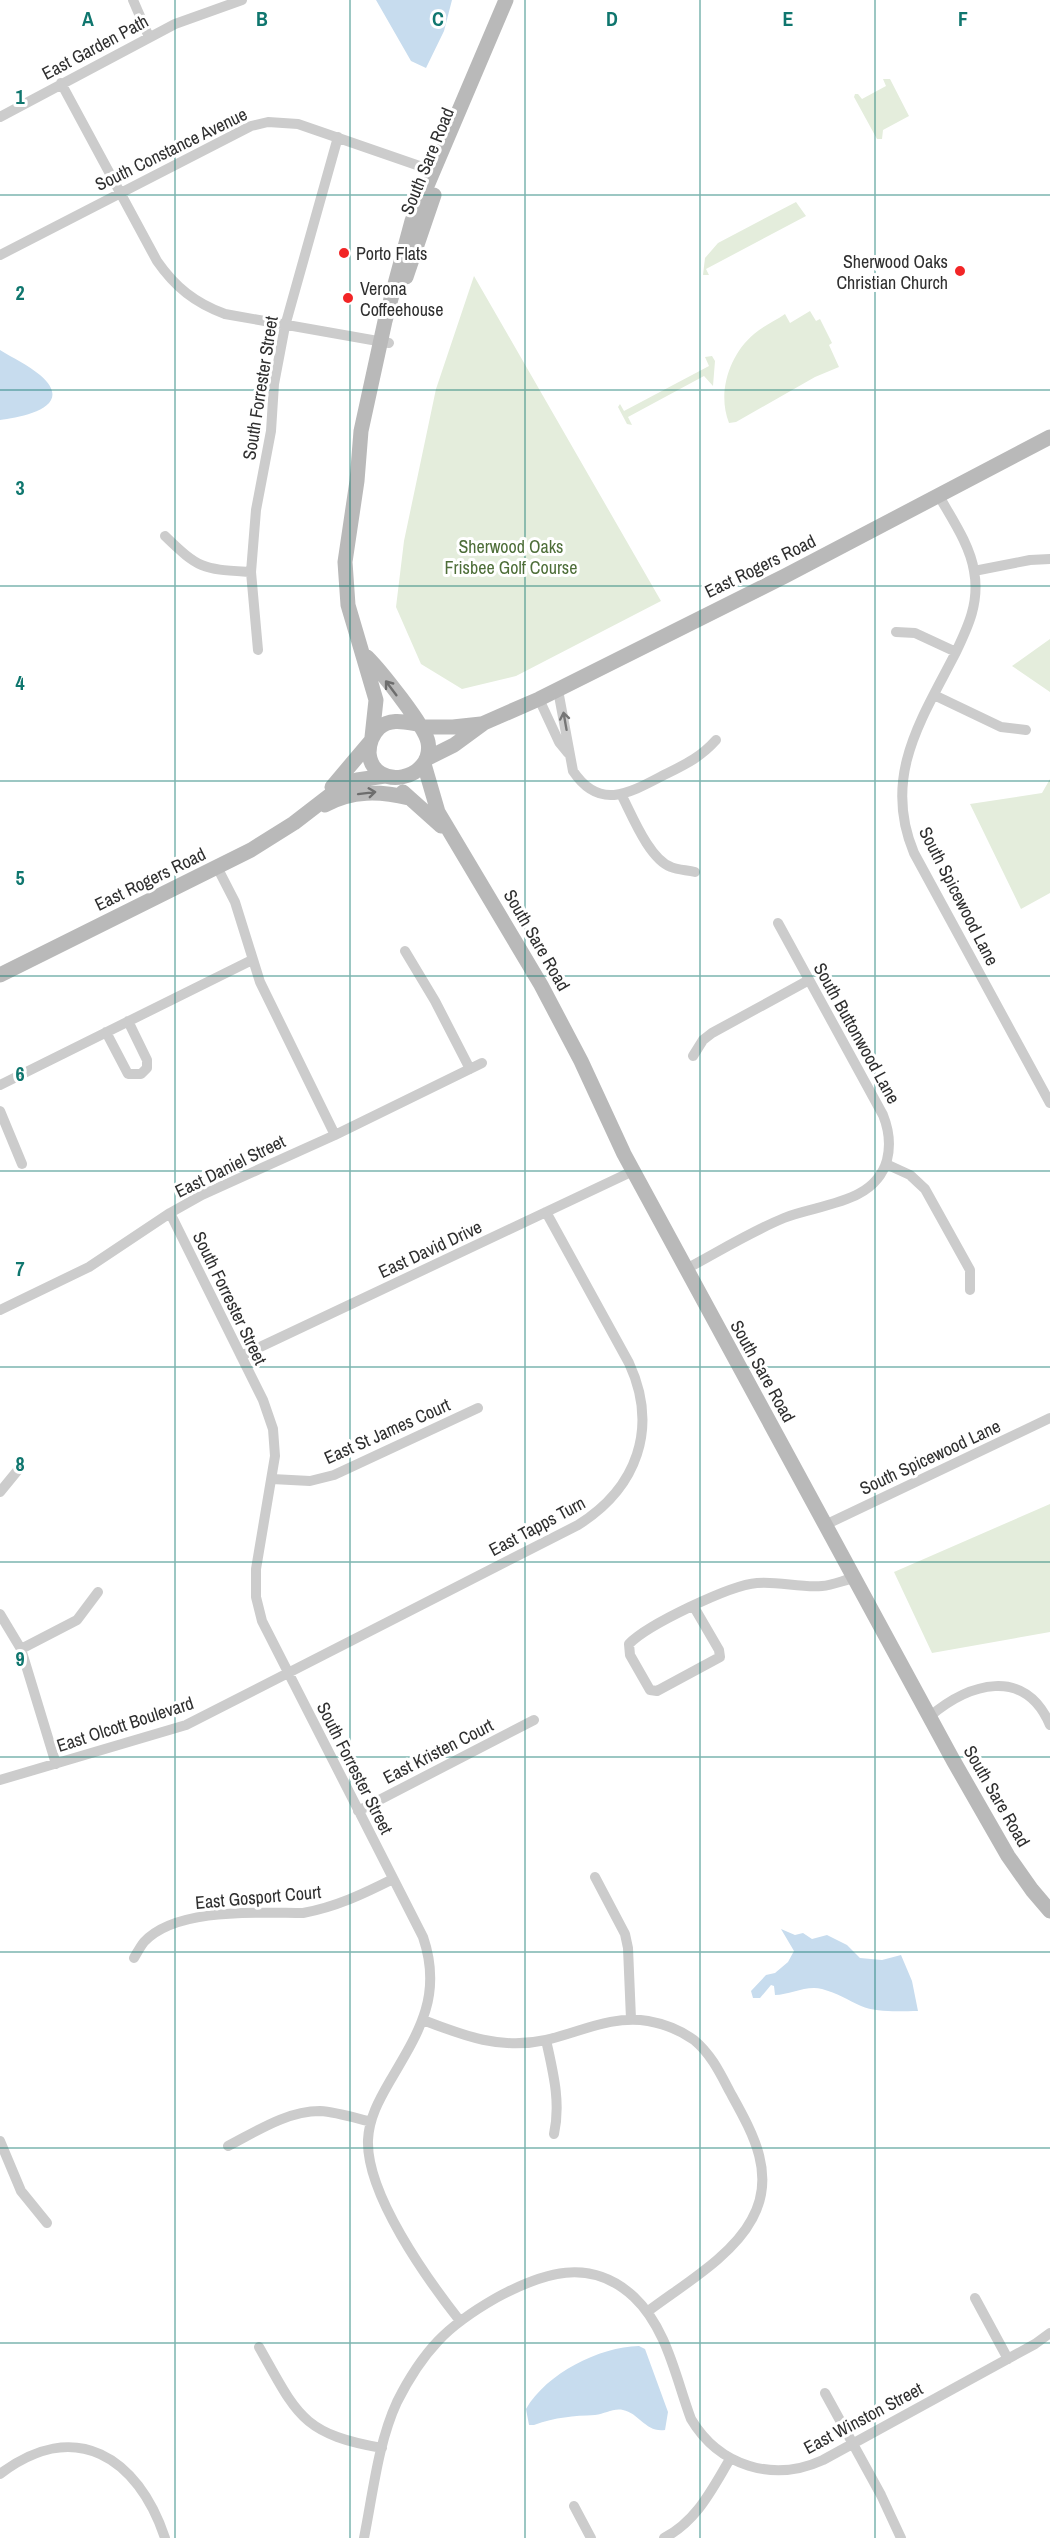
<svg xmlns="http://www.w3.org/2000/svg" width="1050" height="2538" font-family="'Archivo Narrow',sans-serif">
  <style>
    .green { fill: #e4eddc }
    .water { fill: #c7dcee }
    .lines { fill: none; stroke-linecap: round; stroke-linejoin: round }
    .street { stroke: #ccc; stroke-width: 10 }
    .secondary { stroke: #b9b9b9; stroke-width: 15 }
    .oneway { stroke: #6d6d6d }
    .oneway2 { stroke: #767676 }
    .grid { fill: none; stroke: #0f766e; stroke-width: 1.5; stroke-opacity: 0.55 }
    .poi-dot { fill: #f22526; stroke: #fff; stroke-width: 2 }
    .labels { text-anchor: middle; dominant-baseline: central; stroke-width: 6; stroke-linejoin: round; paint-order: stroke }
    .street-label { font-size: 18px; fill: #2f2f2f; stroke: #fff }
    .poi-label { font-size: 18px; fill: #2f2f2f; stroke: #fff; text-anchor: start }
    .park-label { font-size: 18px; fill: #4e6e39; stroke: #fff }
    .grid-label { font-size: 20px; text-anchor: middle; font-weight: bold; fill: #0f766e; stroke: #fff; stroke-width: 6; stroke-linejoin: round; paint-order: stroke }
  </style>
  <rect width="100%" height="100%" fill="#fff"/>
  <path class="green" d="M 883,79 L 890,79 L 909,116 L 883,130 L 882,139 L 877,139 L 854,97 L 855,94 L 858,94 L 862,99 L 886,86 Z
    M 796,202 L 806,216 L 706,269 L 709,275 L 703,275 L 705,258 L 718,243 Z
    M 474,276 L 661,601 L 516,676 L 462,689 L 421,664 L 396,607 L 404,541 L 436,389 Z
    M 810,311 L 816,321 L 820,319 L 832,343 L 829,345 L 839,367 L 815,377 L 736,422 L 729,423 C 717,393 729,355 754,334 C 763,326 775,321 785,314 L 790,323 Z
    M 712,356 L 715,361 L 713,386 L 704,376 L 628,417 L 632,425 L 627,424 L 618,407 L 620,404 L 624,411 L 709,366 L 705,357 Z
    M 1050,639 L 1050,692 L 1012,666 Z
    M 1050,779 L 1050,893 L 1021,909 L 970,804 L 1042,793 Z
    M 1050,1504 L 1050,1632 L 932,1653 L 894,1572 Z"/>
  <path class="water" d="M 376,0 L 452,0 L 444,31 L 426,68 L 411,61 Z
    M 0,350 C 13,358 28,365 40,375 C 77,407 22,417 0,420 Z
    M 781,1929 L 795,1935 L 803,1933 L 812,1939 L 827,1935 L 847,1945 L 860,1958 L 882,1960 L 901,1955 L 912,1981 L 918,2011 C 901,2011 877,2013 861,2006 C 848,2000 837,1993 822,1989 C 806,1985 790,1995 775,1995 L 774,1986 L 771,1985 L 760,1998 L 753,1998 L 751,1991 L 766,1975 L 775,1973 L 788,1962 L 794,1951 Z
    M 639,2346 L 645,2349 L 668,2412 L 665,2430 C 646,2433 639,2413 623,2410 C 613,2408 605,2414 595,2415 C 573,2416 556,2417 534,2425 L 529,2425 L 526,2409 C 547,2373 599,2347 639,2346 Z"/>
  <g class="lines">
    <path class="street" d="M 133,0 L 149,37
      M 61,83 L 157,261 C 175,287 195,303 225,314 L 389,343
      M 0,117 L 175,24 L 242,0
      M 0,255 L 251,126 L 268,122 L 298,124 L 434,171
      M 939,496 C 952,519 970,545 974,571 C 980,602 968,627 955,654 C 921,720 882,777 914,853 L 1050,1103
      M 165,536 C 200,570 203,569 251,572
      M 974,571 L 1030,560 L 1050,559
      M 896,632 L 915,633 L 956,652
      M 258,650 L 251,572 L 256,510 L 271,431 L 274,384 L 285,326 L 338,137
      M 558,690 L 573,771 C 599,810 628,794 662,776 C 684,765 700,758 716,740
      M 934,695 L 1001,727 L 1026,730
      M 539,699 L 559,742 L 568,753
      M 621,794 C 632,815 649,859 671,867 C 678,870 687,870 695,872
      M 217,867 L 235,902 L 260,982 L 335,1135
      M 405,951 L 435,1001 L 470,1069
      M 106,1032 L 128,1074 L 141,1074 L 147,1068 L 147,1060 L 128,1021
      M 693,1056 L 703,1040 L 712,1033 L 809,980
      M 0,1085 L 252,960
      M 0,1111 L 22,1164
      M 886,1164 L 910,1175 L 925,1189 L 970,1270 L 970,1290
      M 170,1213 L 263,1400 L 273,1429 L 275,1456 L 256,1569 L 256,1597 L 262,1621 L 423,1937 C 443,1995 419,2032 390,2081 C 379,2100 369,2118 368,2140 C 366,2194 427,2279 460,2321
      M 686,1269 C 718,1252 750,1232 784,1218 C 819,1204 875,1204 887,1160 C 891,1144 889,1130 883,1115 L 778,923
      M 0,1310 L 89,1267 L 170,1213 L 202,1195 L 335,1135 L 482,1063
      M 241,1356 L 633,1171
      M 272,1479 L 310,1481 L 334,1475 L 478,1408
      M 0,1492 L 18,1470
      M 825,1525 L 1050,1418
      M 694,1607 L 719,1650 L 720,1657 L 657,1691 L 650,1690 L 630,1655 L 629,1644 C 647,1625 730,1585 757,1583 C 778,1581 801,1588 822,1586 C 833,1585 844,1580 854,1578
      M 0,1614 L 21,1649 L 56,1764
      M 21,1649 L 77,1620 L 98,1592
      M 929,1717 C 969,1683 1025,1666 1050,1725
      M 0,1780 L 186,1725 L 578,1525 C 637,1488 659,1428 629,1363 L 546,1212
      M 358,1811 L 534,1720
      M 595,1877 L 625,1934 L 628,1948 L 631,2019
      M 134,1958 C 137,1953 140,1947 144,1942 C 176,1907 259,1913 303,1913 C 336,1907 363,1894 393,1879
      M 423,2020 C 464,2036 501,2050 546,2040 C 580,2032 612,2015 648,2021 C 665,2024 680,2030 694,2040 C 711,2054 720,2073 730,2092 C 752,2132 777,2174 752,2219 C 732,2257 681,2286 647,2312
      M 546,2040 C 553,2072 561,2102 554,2134
      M 0,2141 L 21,2191 L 47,2223
      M 228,2146 C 257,2131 287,2111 320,2111 C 337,2112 355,2118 371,2122
      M 975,2298 L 1008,2359
      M 259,2347 C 297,2414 301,2434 382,2448
      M 825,2393 L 881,2495 L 901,2538
      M 0,2474 C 75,2417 138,2457 165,2538
      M 574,2506 L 591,2538
      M 364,2538 C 373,2493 378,2443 397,2402 C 408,2380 421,2359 438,2341 C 455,2323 475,2310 496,2298 C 542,2273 590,2256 634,2297 C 667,2328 676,2379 691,2419 C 719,2466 773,2483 823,2460 L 1035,2344 L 1050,2333
      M 664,2538 C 697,2521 712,2489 730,2459"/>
    <path class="secondary" d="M 406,277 L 434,195
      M 367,657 C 380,670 425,726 428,742 C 435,780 373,793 369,753 C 369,744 372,735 379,728 C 390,718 405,722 418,724
      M 422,727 L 453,727 L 481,724
      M 372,737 L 376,700 L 348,605 L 345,562 L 357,481 L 361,431 L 385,321 L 412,221 L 506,0
      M 426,759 L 454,745 L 484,723 L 539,699 L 785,576 L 1050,437
      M 424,764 L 438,812 L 541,985 L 581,1061 L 624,1154 L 953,1760 L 1008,1856 L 1032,1890 L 1050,1911
      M 332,787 L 370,742
      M 403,792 L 441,826
      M 325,805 C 352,790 380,791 409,798
      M 0,975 L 251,850 L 294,823 L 342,786 L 357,780 L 385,776"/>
  </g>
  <defs><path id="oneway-shaft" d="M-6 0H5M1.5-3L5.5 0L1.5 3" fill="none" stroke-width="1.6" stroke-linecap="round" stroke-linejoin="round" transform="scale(1.5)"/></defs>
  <g class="oneway">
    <use href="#oneway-shaft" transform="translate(391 688) rotate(-127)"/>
    <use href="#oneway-shaft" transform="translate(367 793) rotate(-7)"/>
  </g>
  <use class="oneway2" href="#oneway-shaft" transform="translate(565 721) rotate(-100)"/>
  <path class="grid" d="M 175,0 L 175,2538M 350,0 L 350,2538M 525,0 L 525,2538M 700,0 L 700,2538M 875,0 L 875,2538M 0,195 L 1050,195M 0,390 L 1050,390M 0,586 L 1050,586M 0,781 L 1050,781M 0,976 L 1050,976M 0,1171 L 1050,1171M 0,1367 L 1050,1367M 0,1562 L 1050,1562M 0,1757 L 1050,1757M 0,1952 L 1050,1952M 0,2148 L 1050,2148M 0,2343 L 1050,2343"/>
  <g class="poi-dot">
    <circle cx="344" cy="253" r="6"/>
    <circle cx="960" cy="271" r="6"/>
    <circle cx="348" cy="298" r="6"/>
  </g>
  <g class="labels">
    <g class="street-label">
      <text transform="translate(95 47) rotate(-28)">East Garden Path</text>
      <text transform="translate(171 149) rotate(-26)">South Constance Avenue</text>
      <text transform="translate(427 161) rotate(-68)">South Sare Road</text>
      <text transform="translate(260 388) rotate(-81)">South Forrester Street</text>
      <text transform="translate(760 566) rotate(-26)">East Rogers Road</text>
      <text transform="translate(150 879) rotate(-26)">East Rogers Road</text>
      <text transform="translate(959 896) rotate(63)">South Spicewood Lane</text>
      <text transform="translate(537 940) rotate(60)">South Sare Road</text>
      <text transform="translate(857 1033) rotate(61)">South Buttonwood Lane</text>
      <text transform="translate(230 1166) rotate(-26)">East Daniel Street</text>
      <text transform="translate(430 1249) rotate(-25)">East David Drive</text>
      <text transform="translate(230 1298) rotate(64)">South Forrester Street</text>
      <text transform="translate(763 1371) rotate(61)">South Sare Road</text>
      <text transform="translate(387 1431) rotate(-24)">East St James Court</text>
      <text transform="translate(930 1457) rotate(-25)">South Spicewood Lane</text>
      <text transform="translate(537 1526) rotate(-28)">East Tapps Turn</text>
      <text transform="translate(125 1724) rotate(-18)">East Olcott Boulevard</text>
      <text transform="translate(438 1751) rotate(-27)">East Kristen Court</text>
      <text transform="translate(355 1768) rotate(63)">South Forrester Street</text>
      <text transform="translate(997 1796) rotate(60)">South Sare Road</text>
      <text transform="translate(258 1897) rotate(-5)">East Gosport Court</text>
      <text transform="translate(863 2418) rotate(-28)">East Winston Street</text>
    </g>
    <g class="poi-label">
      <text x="356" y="253">Porto Flats</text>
      <text x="948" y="261" text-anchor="end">Sherwood Oaks<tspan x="948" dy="21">Christian Church</tspan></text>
      <text x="360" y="288">Verona<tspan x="360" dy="21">Coffeehouse</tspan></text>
    </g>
    <g class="park-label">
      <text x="511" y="546">Sherwood Oaks<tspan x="511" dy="21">Frisbee Golf Course</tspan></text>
    </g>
  </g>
  <g class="grid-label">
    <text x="88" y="26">A</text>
    <text x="262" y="26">B</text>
    <text x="438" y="26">C</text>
    <text x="612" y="26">D</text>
    <text x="788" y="26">E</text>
    <text x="963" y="26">F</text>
    <text x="20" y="104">1</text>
    <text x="20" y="300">2</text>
    <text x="20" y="495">3</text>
    <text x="20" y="690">4</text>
    <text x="20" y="885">5</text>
    <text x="20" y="1081">6</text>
    <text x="20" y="1276">7</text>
    <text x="20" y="1471">8</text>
    <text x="20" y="1666">9</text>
  </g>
</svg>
